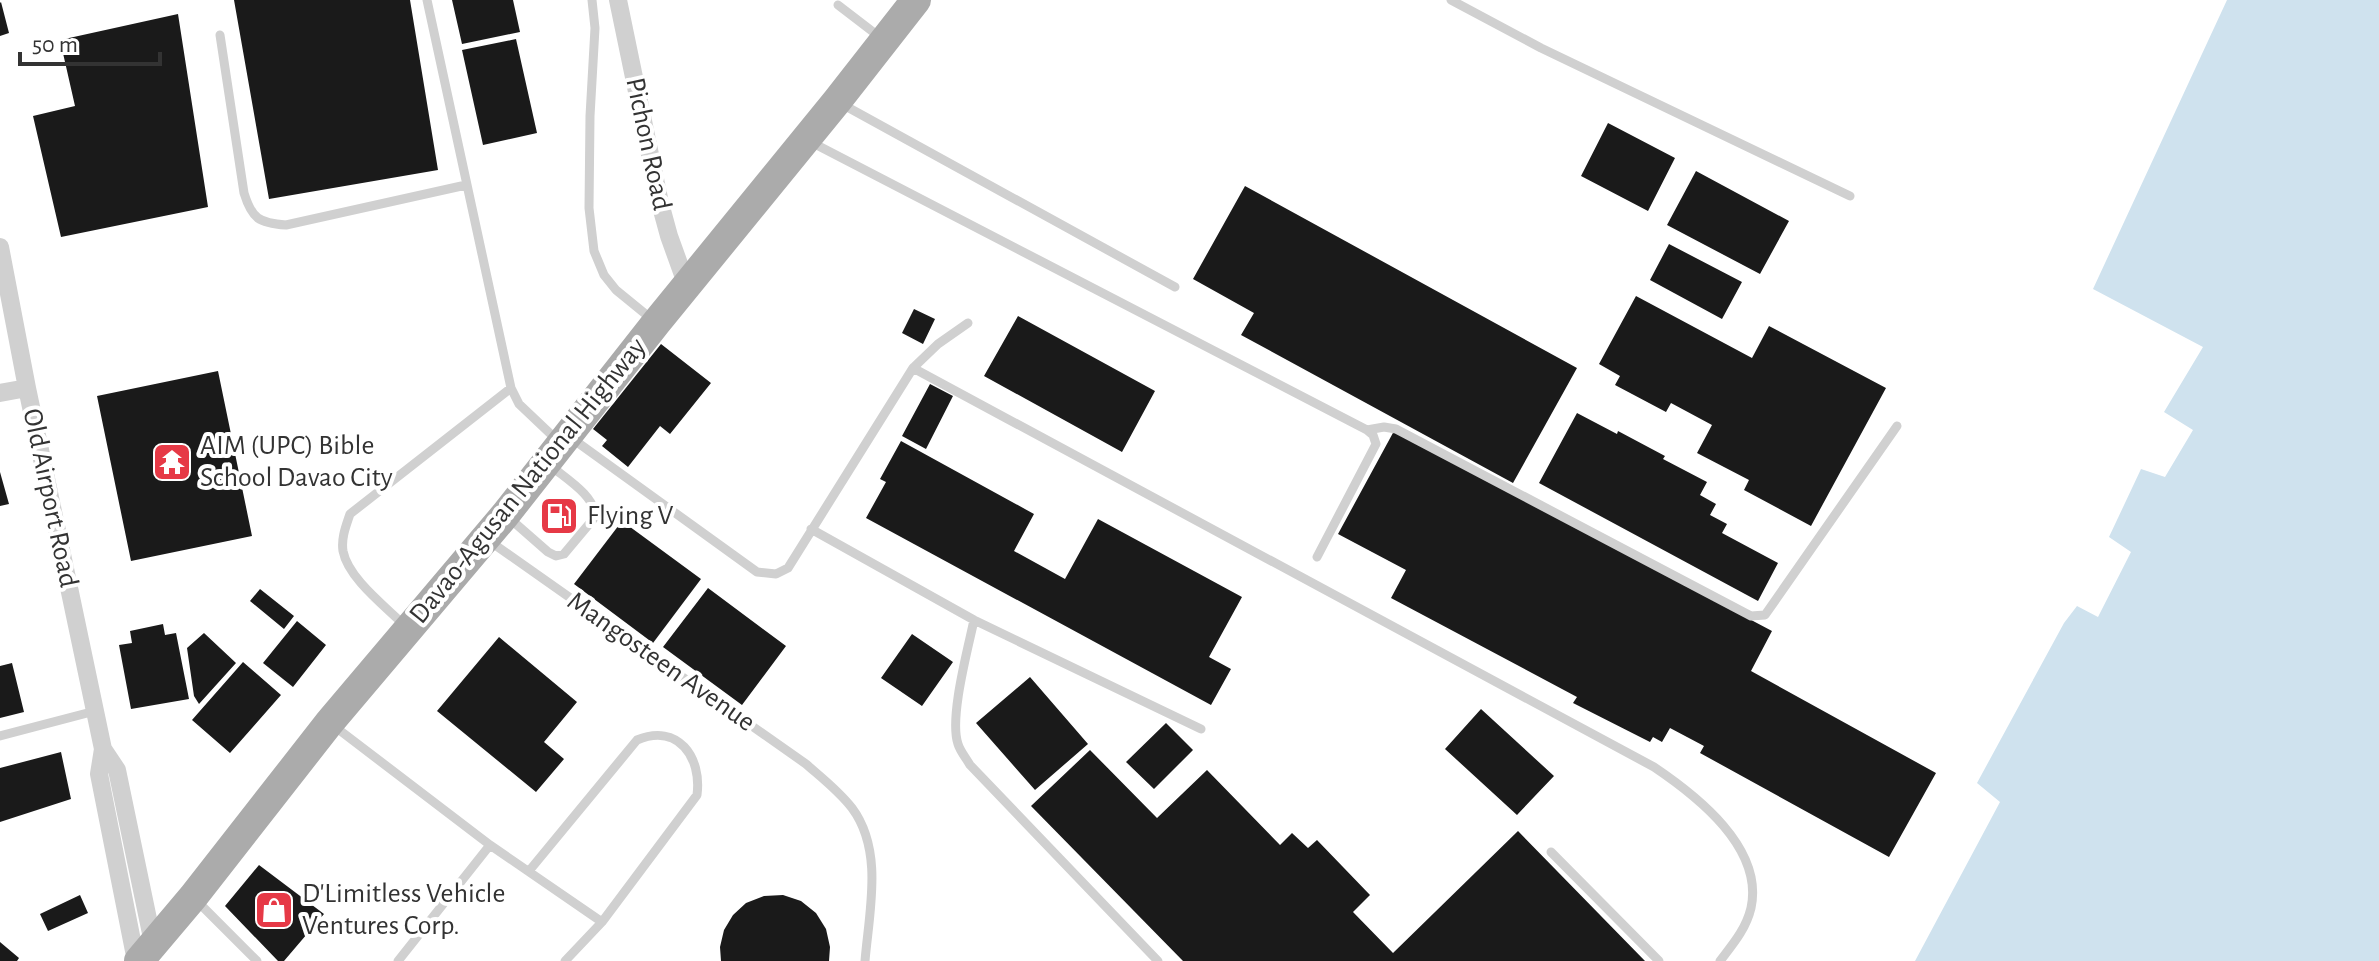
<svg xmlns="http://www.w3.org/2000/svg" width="2379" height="961" font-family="'Alegreya Sans',sans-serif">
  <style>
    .water { fill: #cfe2ee }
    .building { fill: #1a1a1a }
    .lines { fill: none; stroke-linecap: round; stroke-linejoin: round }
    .service { stroke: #d0d0d0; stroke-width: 9 }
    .minor { stroke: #d0d0d0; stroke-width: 18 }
    .primary { stroke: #ababab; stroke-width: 30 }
    .labels { text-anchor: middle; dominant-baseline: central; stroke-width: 8; stroke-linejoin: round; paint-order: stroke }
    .street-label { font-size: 28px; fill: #333; stroke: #fff }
    .poi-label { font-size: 28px; fill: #333; stroke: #fff; text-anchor: start }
  </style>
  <rect width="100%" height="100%" fill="#fff"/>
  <path class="water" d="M 2227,0 L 2379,0 L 2379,961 L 1915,961 L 2000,802 L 1977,783 L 2064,623 L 2077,606 L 2098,617 L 2131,552 L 2109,537 L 2141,469 L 2165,477 L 2193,430 L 2164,412 L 2203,347 L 2093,289 Z"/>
  <path class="building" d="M 234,0 L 410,0 L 438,170 L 269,199 Z
    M 452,0 L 513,0 L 520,32 L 462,44 Z
    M 1,2 L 9,33 L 0,36 L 0,3 Z
    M 178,14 L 208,207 L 61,237 L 33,116 L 75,106 L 60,40 Z
    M 516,39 L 537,133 L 483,145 L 462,50 Z
    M 1608,123 L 1675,158 L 1648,211 L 1581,176 Z
    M 1696,171 L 1789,221 L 1760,274 L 1667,225 Z
    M 1245,186 L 1577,368 L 1513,483 L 1241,335 L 1254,313 L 1193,279 Z
    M 1669,244 L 1742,282 L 1722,319 L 1650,280 Z
    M 1636,296 L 1752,358 L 1769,326 L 1886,388 L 1811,526 L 1744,490 L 1749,480 L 1697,453 L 1712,425 L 1671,403 L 1666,412 L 1615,385 L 1620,376 L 1599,364 Z
    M 914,309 L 935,319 L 923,344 L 902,333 Z
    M 1018,316 L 1155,391 L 1122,452 L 984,376 Z
    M 661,344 L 711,383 L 670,434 L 660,426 L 628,467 L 602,446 L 607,440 L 593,429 Z
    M 218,371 L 252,536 L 131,561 L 97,396 Z
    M 930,384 L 953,396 L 926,449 L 902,436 Z
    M 1577,413 L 1617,434 L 1618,431 L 1665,456 L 1663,459 L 1707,482 L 1700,495 L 1716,504 L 1710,515 L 1727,524 L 1722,533 L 1778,563 L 1758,601 L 1539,483 Z
    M 1394,431 L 1772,631 L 1751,671 L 1936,773 L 1889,857 L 1700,753 L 1704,746 L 1670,728 L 1662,742 L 1653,737 L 1650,742 L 1573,703 L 1577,697 L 1391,598 L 1406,570 L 1338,534 Z
    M 901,441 L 1034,514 L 1014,551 L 1065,579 L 1098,519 L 1242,597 L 1209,657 L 1231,669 L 1211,705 L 866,518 L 886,482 L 880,479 Z
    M 0,472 L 9,504 L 0,506 Z
    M 622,521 L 701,579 L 653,643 L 574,584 Z
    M 708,588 L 786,646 L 742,705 L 663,647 Z
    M 260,589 L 294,616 L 284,629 L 250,601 Z
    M 297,621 L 326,645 L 293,687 L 263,663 Z
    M 163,624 L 165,635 L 176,633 L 189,699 L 131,709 L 119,645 L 132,643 L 130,631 Z
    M 204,633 L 236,663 L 199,704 L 194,696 L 187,648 Z
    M 912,634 L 953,662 L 922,706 L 881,678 Z
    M 499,637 L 577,702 L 544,742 L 564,759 L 536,792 L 437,711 Z
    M 243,662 L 281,695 L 230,753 L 192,720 Z
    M 12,663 L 24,712 L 0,718 L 0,666 Z
    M 1030,677 L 1088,744 L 1035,790 L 976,723 Z
    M 1481,709 L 1554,776 L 1517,815 L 1445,749 Z
    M 1166,723 L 1193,750 L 1154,789 L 1126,762 Z
    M 1090,750 L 1157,818 L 1207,770 L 1280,845 L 1292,833 L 1308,848 L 1317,840 L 1370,895 L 1353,912 L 1393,953 L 1518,831 L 1645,961 L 1183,961 L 1031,806 Z
    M 61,752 L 71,799 L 0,822 L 0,768 Z
    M 259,865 L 324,914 L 284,961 L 278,961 L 225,906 Z
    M 80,895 L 88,913 L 48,931 L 40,914 Z
    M 783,895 L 801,901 L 816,913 L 826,929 L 830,947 L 829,961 L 721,961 L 720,947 L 724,930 L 733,915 L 746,903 L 764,896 Z
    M 0,942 L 19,958 L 17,961 L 0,961 Z"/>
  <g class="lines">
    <path class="service" d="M 427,0 L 511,388 L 519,404 L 558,441
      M 592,0 L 595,28 L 590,116 L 589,208 L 594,251 L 604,275 L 616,290 L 654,321
      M 1451,0 L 1541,48 L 1850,196
      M 838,5 L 881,38
      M 220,35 L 244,193 C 252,219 259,223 286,225 L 466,185
      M 840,103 L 1175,287
      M 809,141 L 1367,430 L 1373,435 L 1376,444 L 1317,557
      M 913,368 L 938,344 L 968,323
      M 1367,430 L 1384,427 L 1396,429 L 1751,616 L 1765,615 L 1897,426
      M 570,437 L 757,572 L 776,574 L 788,568 L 913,368 L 1654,767 C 1697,796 1764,848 1751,908 C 1746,929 1733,944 1720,961
      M 508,517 L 548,552 L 556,556 L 564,554 L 595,517 C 596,496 565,478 551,466
      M 811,529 L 974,620 C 968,649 949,718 958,744 C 960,751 966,758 970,765 L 1158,961
      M 488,540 L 806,764 C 822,778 839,791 852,808 C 884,851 869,912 865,961
      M 974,620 L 1201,729
      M 404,625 C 385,606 348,578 343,551 C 341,538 346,526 350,514 L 511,388
      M 334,726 L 490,845 L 602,922
      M 0,736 L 95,711
      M 1551,852 L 1659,961
      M 529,871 L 637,740 C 678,723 702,757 697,795 L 602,922 L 565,961
      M 197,901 L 257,961
      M 398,961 L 490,845"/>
    <path class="minor" d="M 618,0 L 660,203 L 669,236 L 687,286
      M 0,247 L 27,388 L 103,749 L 99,774 L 136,961
      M 0,393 L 27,388
      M 103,749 L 117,770 L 153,943"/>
    <path class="primary" d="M 139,961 L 193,897 L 329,723 L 505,515 L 656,323 L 837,101 L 916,0"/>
  </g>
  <defs>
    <g id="temple-square" transform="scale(2)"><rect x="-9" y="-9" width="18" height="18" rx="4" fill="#e63946" stroke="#fff"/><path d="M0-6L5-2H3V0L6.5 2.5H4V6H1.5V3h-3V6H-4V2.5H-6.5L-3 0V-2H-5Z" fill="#fff"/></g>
    <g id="fuel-square" transform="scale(2)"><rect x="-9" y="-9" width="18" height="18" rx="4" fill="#e63946" stroke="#fff"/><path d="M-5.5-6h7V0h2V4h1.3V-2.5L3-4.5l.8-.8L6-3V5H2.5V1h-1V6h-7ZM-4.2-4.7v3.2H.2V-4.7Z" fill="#fff"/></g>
    <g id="shop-square" transform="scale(2)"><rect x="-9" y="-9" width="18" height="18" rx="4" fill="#e63946" stroke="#fff"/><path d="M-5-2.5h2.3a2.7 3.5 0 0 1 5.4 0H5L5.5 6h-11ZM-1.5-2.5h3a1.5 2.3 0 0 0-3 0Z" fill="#fff"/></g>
  </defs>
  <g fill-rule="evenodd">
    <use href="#temple-square" x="172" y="462"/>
    <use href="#fuel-square" x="559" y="516"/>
    <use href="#shop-square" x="274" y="910"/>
  </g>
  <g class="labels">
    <g class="street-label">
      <text transform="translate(648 144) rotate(78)">Pichon Road</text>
      <text transform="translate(528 481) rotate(-51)">Davao-Agusan National Highway</text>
      <text transform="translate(50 498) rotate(78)">Old Airport Road</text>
      <text transform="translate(661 662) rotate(35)">Mangosteen Avenue</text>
    </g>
    <g class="poi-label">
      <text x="200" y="446">AIM (UPC) Bible<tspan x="200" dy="32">School Davao City</tspan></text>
      <text x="587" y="516">Flying V</text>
      <text x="302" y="894">D'Limitless Vehicle<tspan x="302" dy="32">Ventures Corp.</tspan></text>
    </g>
  </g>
  <path d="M20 52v12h140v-12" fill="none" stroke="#333333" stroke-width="4"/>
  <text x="32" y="52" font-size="24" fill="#333333" stroke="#ffffff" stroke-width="6" paint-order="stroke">50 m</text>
</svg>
